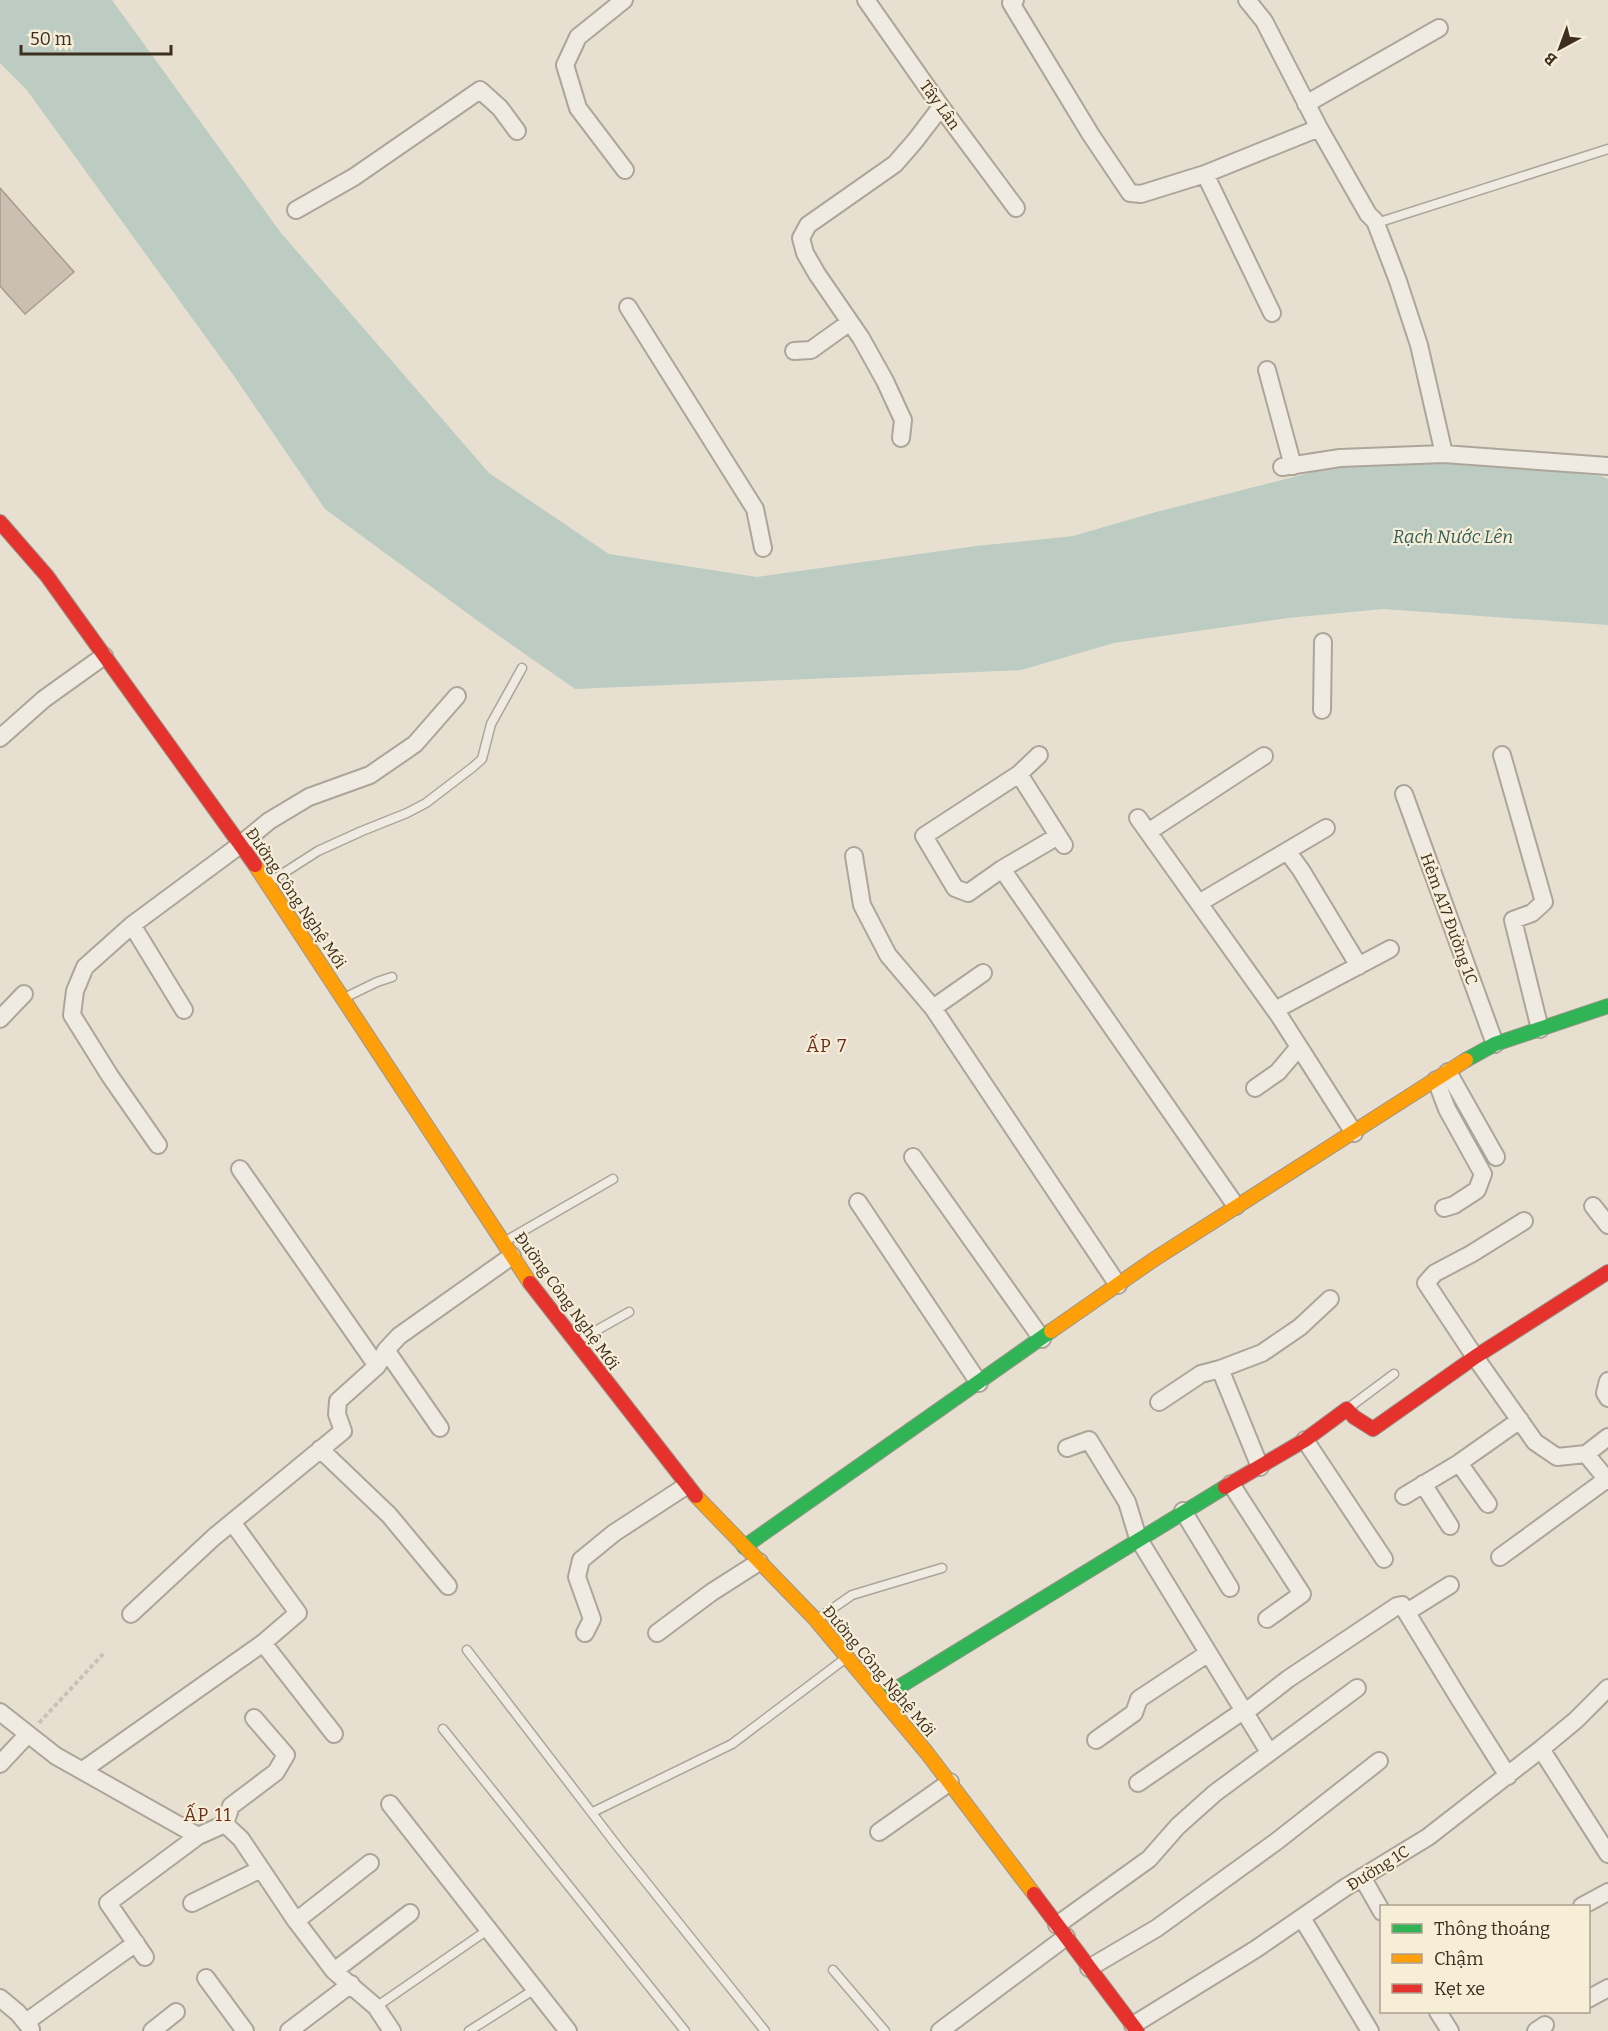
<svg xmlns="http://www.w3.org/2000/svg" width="1608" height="2031" font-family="Bitter,serif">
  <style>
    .water { fill: #bcccc2 }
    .building { fill: #cbbfb2; stroke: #a89c90; stroke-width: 1.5 }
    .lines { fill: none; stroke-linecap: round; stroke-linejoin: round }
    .lane-casing { stroke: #ada599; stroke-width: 11 }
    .street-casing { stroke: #ada599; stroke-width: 20 }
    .fast-casing { stroke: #9c958a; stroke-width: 16 }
    .slow-casing { stroke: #9c958a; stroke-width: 16 }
    .jam-casing { stroke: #9c958a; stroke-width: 16 }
    .path { stroke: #c8c2b9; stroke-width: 4; stroke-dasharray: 4.5 3; stroke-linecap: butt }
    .lane { stroke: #efebe3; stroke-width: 8 }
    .street { stroke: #efebe3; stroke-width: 16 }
    .fast { stroke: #30b455; stroke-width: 14 }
    .slow { stroke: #ff9f0a; stroke-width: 14 }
    .jam { stroke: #e5322d; stroke-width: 14 }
    .labels { text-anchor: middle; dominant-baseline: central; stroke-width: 4.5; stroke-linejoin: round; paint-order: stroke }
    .street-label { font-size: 16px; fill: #3d2e20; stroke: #f7eed8 }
    .water-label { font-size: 18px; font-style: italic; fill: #2f5d5a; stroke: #f7eed8 }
    .neighbourhood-label { font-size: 18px; letter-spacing: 1.5px; fill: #6b2e1e; stroke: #f7eed8 }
  </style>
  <rect width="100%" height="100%" fill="#e7e0d1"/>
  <path class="water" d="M 0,0 L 112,0 L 281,233 L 489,473 L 609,554 L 757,577 L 976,546 L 1073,536 L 1156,512 L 1349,463 L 1453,459 L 1601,476 L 1608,479 L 1608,625 L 1383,609 L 1288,618 L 1114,643 L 1021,670 L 575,689 L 482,624 L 325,509 L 234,376 L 26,89 L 0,63 Z"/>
  <path class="building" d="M 0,188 L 74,272 L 25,314 L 0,286 Z"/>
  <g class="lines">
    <g class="lane-casing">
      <path id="lane" d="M 1375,221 L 1383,221 L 1608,149
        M 268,883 L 318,851 L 362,831 L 407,813 L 426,803 L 473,767 L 482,759 L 491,724 L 522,668
        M 344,998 L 377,982 L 392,977
        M 504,1242 L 613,1179
        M 576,1342 L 629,1312
        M 1347,1409 L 1394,1374
        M 816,1620 L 852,1595 L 942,1568
        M 467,1650 L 618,1847 L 765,2031
        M 443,1729 L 685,2031
        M 593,1812 L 732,1744 L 846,1658
        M 833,1970 L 885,2031
        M 376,2007 L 489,1929
        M 469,2031 L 535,1989"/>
    </g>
    <g class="street-casing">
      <path id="street" d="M 624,0 L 578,37 L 565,65 L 578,108 L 625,170
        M 866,0 L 941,107 L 1016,208
        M 1015,0 L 1011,3 L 1017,13 L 1091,135 L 1130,193 L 1141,194 L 1205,174 L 1319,128
        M 1247,0 L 1264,21 L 1319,128 L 1368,214 L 1375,221 L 1398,281 L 1419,345 L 1444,454
        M 1306,104 L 1439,28
        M 1205,174 L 1272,313
        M 296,210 L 354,177 L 480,90 L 500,108 L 517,131
        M 628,307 L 755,509 L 763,548
        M 794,351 L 811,350 L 850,322
        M 1267,370 L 1293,466
        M 901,438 L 903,420 L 885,381 L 861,338 L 817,274 L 805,253 L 801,238 L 808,225 L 895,164 L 915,141 L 941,107
        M 1282,467 L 1340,458 L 1444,454 L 1608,466
        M 1322,710 L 1323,642
        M 0,738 L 44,699 L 104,656
        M 1039,755 L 1019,774 L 924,836 L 955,888 L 968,893 L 1002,869 L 1058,836
        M 1502,755 L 1544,902 L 1532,913 L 1513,920 L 1540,1029
        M 1019,774 L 1064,845
        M 1404,794 L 1495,1044
        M 1138,818 L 1280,1017 L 1354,1133
        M 1148,832 L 1264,756
        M 1287,851 L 1301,870 L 1359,966
        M 854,856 L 862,905 L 888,955 L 933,1008 L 1118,1285
        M 1002,869 L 1236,1206
        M 1199,903 L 1326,828
        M 132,925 L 184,1010
        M 933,1008 L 983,973
        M 1275,1010 L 1390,949
        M 0,1019 L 24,994
        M 1448,1072 L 1496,1157
        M 1436,1080 L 1447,1109 L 1483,1174 L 1477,1190 L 1454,1205 L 1444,1208
        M 1255,1088 L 1278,1072 L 1299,1047
        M 158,1145 L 110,1076 L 72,1015 L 75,991 L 85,967 L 132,925 L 240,845 L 269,821 L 309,797 L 370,775 L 415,744 L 457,696
        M 913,1157 L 1042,1339
        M 240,1169 L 377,1366
        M 858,1202 L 979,1383
        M 1593,1206 L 1608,1225
        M 1524,1221 L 1471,1254 L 1435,1273 L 1426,1283 L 1475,1357 L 1535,1442 L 1557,1457 L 1586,1454 L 1608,1481
        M 386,1350 L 440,1428
        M 1608,1381 L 1605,1393 L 1608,1398
        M 1159,1402 L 1201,1374 L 1220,1369
        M 1305,1440 L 1384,1559
        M 1067,1448 L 1089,1440 L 1127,1502 L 1138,1538 L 1269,1752
        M 320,1449 L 389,1515 L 448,1586
        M 1586,1454 L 1608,1437
        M 1459,1463 L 1488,1504
        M 1260,1467 L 1220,1369 L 1262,1353 L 1300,1327 L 1330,1299
        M 1231,1484 L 1302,1594 L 1267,1619
        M 1423,1484 L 1450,1526
        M 1404,1496 L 1459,1463 L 1520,1420
        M 1183,1511 L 1230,1588
        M 1500,1557 L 1607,1479
        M 1407,1612 L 1450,1585
        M 131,1614 L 214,1537 L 343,1431 L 337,1414 L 338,1401 L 377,1366 L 386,1350 L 399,1336 L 512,1256
        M 585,1633 L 592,1619 L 577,1577 L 581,1560 L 614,1533 L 686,1486
        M 657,1633 L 712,1592 L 759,1562
        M 263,1643 L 334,1734
        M 0,1712 L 56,1756 L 198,1836
        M 1096,1740 L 1134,1713 L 1139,1699 L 1207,1654
        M 1541,1749 L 1608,1854
        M 0,1764 L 28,1734
        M 83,1770 L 263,1643 L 298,1613 L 232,1522
        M 1138,1783 L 1243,1711 L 1252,1707 L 1288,1679 L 1397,1606 L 1402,1605 L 1460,1700 L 1508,1776
        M 390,1804 L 568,2031
        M 225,1824 L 241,1839 L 296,1921 L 334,1971 L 376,2007 L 392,2031
        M 879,1832 L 950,1782
        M 1362,1877 L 1382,1912
        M 192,1903 L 261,1869
        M 1582,1906 L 1608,1892
        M 1302,1918 L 1370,2031
        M 296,1921 L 370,1863
        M 1057,1925 L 1149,1859 L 1178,1826 L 1215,1793 L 1357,1688
        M 145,1957 L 108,1903 L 198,1836 L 225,1824 L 231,1806 L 276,1772 L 286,1755 L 254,1718
        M 1089,1968 L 1157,1928 L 1277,1841 L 1379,1761
        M 334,1971 L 410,1913
        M 206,1978 L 245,2031
        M 0,1998 L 18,2013 L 31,2029
        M 1588,1999 L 1608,1988
        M 1438,2012 L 1450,2031
        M 26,2022 L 136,1943
        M 1133,2025 L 1256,1949 L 1346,1887 L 1428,1837 L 1541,1749 L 1576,1720 L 1608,1688
        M 152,2031 L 176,2012
        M 289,2031 L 351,1984
        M 940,2031 L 1066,1937
        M 1536,2031 L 1545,2025"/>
    </g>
    <g class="fast-casing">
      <path id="fast" d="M 1466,1060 L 1495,1044 L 1608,1006
        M 744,1547 L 1051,1331
        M 881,1698 L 1225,1487"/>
    </g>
    <g class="slow-casing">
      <path id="slow" d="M 255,865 L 530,1283
        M 1051,1331 L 1153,1260 L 1466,1060
        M 696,1496 L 816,1620 L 927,1753 L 1034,1894"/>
    </g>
    <g class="jam-casing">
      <path id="jam" d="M 0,522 L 47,576 L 255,865
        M 530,1283 L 696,1496
        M 1225,1487 L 1305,1440 L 1347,1409 L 1354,1417 L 1373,1429 L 1475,1357 L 1608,1272
        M 1034,1894 L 1137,2031"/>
    </g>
    <path class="path" d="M 39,1723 L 104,1653"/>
    <use href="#lane" class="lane"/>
    <use href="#street" class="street"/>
    <use href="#fast" class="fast"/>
    <use href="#slow" class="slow"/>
    <use href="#jam" class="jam"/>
  </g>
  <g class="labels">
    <g class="street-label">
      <text transform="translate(940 105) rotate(54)">Tây Lân</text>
      <text transform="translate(296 898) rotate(56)">Đường Công Nghệ Mới</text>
      <text transform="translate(1449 919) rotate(70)">Hẻm A17 Đường 1C</text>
      <text transform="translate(567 1301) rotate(54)">Đường Công Nghệ Mới</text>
      <text transform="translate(879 1671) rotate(50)">Đường Công Nghệ Mới</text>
      <text transform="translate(1378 1868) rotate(-32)">Đường 1C</text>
    </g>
    <g class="water-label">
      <text x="1453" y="537">Rạch Nước Lên</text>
    </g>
    <g class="neighbourhood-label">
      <text x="827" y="1046">ẤP 7</text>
      <text x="208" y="1815">ẤP 11</text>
    </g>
  </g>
  <rect x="1380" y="1905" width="210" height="108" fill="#f7eed8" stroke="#ada18e" stroke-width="1.5"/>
  <rect x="1392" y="1924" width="30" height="9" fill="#30b455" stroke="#ada18e" stroke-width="1.5"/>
  <text x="1434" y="1935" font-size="18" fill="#3d2e20">Thông thoáng</text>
  <rect x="1392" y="1954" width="30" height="9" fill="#ff9f0a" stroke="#ada18e" stroke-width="1.5"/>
  <text x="1434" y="1965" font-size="18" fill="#3d2e20">Chậm</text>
  <rect x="1392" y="1984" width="30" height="9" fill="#e5322d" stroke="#ada18e" stroke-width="1.5"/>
  <text x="1434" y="1995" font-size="18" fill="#3d2e20">Kẹt xe</text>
  <g transform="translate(1560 48) rotate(221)" stroke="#f7eed8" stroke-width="4.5" paint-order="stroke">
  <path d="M0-4.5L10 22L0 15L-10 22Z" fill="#3d2e20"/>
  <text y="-9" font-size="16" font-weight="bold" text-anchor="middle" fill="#3d2e20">B</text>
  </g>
  <path d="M21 45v9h150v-9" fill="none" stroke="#3d2e20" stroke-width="3"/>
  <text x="30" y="45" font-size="18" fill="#3d2e20" stroke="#f7eed8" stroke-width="4.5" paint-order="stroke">50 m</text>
</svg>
